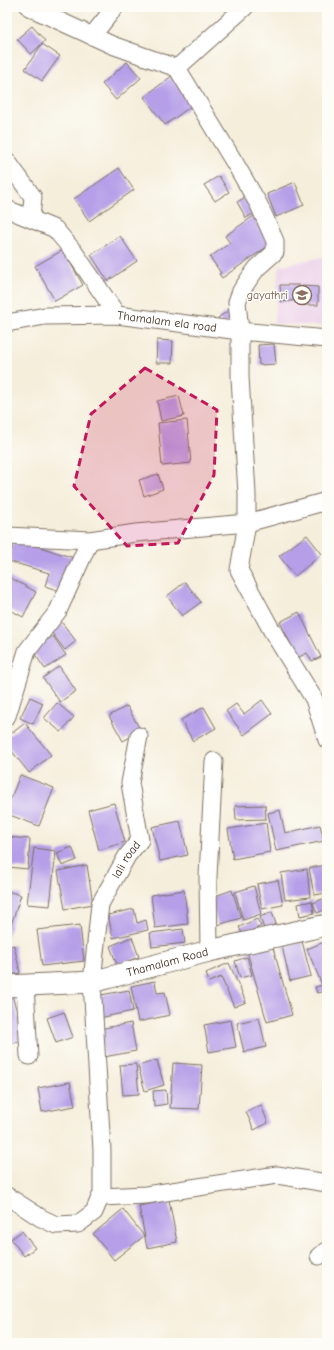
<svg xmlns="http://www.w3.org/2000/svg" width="334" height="1350" font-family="'Comic Neue',sans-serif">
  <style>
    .built { fill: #ecd1ea }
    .building { fill: #b69fe8 }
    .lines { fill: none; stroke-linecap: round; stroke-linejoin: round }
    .minor-casing { stroke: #7c6f60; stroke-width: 19 }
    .tertiary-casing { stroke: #7c6f60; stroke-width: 23 }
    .minor { stroke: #fff; stroke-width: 17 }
    .tertiary { stroke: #fff; stroke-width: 21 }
    .marked { fill: #c2185b; fill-opacity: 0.2; stroke: #c2185b; stroke-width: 3; stroke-dasharray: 8 5; stroke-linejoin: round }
    .labels { text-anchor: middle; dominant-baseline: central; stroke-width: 3; stroke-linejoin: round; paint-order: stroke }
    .education-label { font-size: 12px; fill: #785e54; stroke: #fdfcf7; text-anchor: end }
    .street-label { font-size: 12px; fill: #3b2a1e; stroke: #fdfcf7 }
  </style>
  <rect width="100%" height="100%" fill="#fdfcf7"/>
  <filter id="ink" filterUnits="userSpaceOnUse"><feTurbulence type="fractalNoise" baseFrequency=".025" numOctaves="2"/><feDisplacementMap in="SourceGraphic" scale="8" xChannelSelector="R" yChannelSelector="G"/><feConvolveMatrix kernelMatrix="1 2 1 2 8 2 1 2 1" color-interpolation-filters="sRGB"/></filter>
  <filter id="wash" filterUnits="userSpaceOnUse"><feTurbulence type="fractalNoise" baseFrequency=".012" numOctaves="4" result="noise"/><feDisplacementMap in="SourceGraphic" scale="16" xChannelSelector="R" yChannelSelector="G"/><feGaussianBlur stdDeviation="0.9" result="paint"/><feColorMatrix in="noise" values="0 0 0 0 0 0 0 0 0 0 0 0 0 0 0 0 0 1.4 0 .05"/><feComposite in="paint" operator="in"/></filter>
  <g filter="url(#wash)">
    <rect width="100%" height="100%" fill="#f5eedb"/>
    <path class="built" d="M 327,256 L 327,326 L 274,324 L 279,266 Z"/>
    <g id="blocks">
      <path class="building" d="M 32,26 L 45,41 L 31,54 L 17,39 Z
        M 42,44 L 60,56 L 42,81 L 25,69 Z
        M 127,62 L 141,78 L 116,100 L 102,84 Z
        M 173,75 L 194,104 L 165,125 L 144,97 Z
        M 119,168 L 134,190 L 89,221 L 74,199 Z
        M 219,176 L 229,192 L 215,201 L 204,185 Z
        M 295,182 L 304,205 L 276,217 L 267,194 Z
        M 246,197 L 255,213 L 246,218 L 237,202 Z
        M 255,215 L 274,242 L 222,278 L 219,274 L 221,273 L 210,257 L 230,243 L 225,236 Z
        M 120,236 L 137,261 L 108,281 L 91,255 Z
        M 63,250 L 83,285 L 55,301 L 35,266 Z
        M 280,285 L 299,285 L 299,300 L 281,302 Z
        M 302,286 L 318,287 L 318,305 L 302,305 Z
        M 230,309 L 237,317 L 224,326 L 218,318 Z
        M 157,340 L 173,341 L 172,363 L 156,363 Z
        M 274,344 L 276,364 L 259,365 L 258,345 Z
        M 179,396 L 184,416 L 161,421 L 157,401 Z
        M 187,420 L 191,463 L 162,466 L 158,423 Z
        M 158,474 L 163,489 L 144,496 L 139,480 Z
        M 307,535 L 322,554 L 295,576 L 279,556 Z
        M 15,539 L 74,558 L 63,592 L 45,586 L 49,573 L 8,561 Z
        M 9,577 L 36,592 L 23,617 L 7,608 L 7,581 Z
        M 185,582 L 201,602 L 182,616 L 167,596 Z
        M 299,612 L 321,657 L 312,661 L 307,653 L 297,658 L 280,622 Z
        M 60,620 L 76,641 L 65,650 L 49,629 Z
        M 53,636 L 66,655 L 45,669 L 32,650 Z
        M 59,666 L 76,691 L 60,702 L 43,678 Z
        M 30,697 L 43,703 L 33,724 L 20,718 Z
        M 262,700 L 272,714 L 244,735 L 226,711 L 236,704 L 244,714 Z
        M 57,703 L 74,717 L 61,732 L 44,718 Z
        M 127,706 L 141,731 L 123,741 L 109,716 Z
        M 204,707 L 216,728 L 193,741 L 181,720 Z
        M 25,723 L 51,755 L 29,773 L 7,745 L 7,737 Z
        M 20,775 L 54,788 L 39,826 L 7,814 L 7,808 Z
        M 114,803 L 125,842 L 99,850 L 88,810 Z
        M 265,805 L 266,819 L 236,820 L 235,806 Z
        M 280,810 L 285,833 L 320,825 L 324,841 L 276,851 L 268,813 Z
        M 180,821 L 188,855 L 160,861 L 152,827 Z
        M 266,823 L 270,852 L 233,859 L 228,829 Z
        M 7,837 L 30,839 L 28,869 L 7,867 Z
        M 72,847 L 77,860 L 62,866 L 57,853 Z
        M 34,848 L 56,851 L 50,906 L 27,904 Z
        M 87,865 L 93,904 L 65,909 L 58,871 Z
        M 327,865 L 327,893 L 314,895 L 309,868 Z
        M 307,869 L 310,897 L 285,900 L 281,873 Z
        M 278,880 L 283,905 L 262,909 L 257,884 Z
        M 254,886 L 261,914 L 243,920 L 235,892 Z
        M 184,890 L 188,924 L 155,928 L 151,895 Z
        M 232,890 L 241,918 L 218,925 L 210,898 Z
        M 7,891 L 21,895 L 7,937 Z
        M 327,897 L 327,909 L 317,913 L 313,903 Z
        M 312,901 L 314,913 L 300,916 L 298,904 Z
        M 134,909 L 137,923 L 146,920 L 148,930 L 113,938 L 108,915 Z
        M 272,912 L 276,924 L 264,929 L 260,917 Z
        M 257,919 L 261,926 L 243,935 L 239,927 Z
        M 80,925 L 84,961 L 42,966 L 37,930 Z
        M 183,929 L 185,943 L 152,947 L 150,933 Z
        M 132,937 L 139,957 L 117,965 L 110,946 Z
        M 302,941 L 311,976 L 290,981 L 282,946 Z
        M 324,942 L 327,949 L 327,983 L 322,985 L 307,949 Z
        M 272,944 L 292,1015 L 267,1022 L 247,951 Z
        M 14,945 L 20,973 L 7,976 L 7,947 Z
        M 247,957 L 252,975 L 240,978 L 235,961 Z
        M 229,963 L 246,1002 L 234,1007 L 221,977 L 209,982 L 206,973 Z
        M 155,981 L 157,993 L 165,992 L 170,1015 L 138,1022 L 131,986 Z
        M 327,984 L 327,991 L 317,993 L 315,987 Z
        M 129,990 L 133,1011 L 99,1018 L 95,996 Z
        M 12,995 L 25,1040 L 7,1045 L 7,996 Z
        M 64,1012 L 73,1037 L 56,1043 L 47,1018 Z
        M 259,1018 L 266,1047 L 244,1052 L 237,1023 Z
        M 231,1020 L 236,1047 L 209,1052 L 204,1025 Z
        M 131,1023 L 136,1051 L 104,1057 L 99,1029 Z
        M 157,1060 L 164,1085 L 145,1091 L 138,1066 Z
        M 173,1063 L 202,1065 L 199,1109 L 170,1108 Z
        M 136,1064 L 139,1094 L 123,1095 L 120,1065 Z
        M 70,1082 L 75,1106 L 42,1112 L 38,1088 Z
        M 166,1090 L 167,1104 L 154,1106 L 153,1091 Z
        M 261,1105 L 268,1123 L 254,1130 L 246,1112 Z
        M 169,1200 L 177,1242 L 147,1248 L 139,1206 Z
        M 123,1209 L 144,1236 L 114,1260 L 93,1234 Z
        M 22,1231 L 35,1248 L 24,1256 L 11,1239 Z"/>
    </g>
  </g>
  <g filter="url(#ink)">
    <use href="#blocks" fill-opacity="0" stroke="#7c6f60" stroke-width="1"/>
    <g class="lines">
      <g class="minor-casing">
        <g id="minor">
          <path d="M 29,7 L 112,45 L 177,68 L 236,165 L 259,205 L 275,241 L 275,252 L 257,268 L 249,279 L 241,291 L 237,302 L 240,331 L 240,377 L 247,494 L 247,523 L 239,570 L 271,629 L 314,699 L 327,740"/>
          <path d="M 92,36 L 115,7"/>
          <path d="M 177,68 L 245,7"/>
          <path d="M 7,161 L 33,197 L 31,218"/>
          <path d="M 7,209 L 55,229 L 74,252 L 117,315"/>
          <path id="s1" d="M 7,323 L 45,316 L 117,315 L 240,331 L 327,339"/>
          <path d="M 7,536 L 90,540 L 136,533 L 247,523 L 327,501"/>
          <path d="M 7,716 L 27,651 L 58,611 L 90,540"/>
          <path d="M 209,951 L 208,876 L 214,761"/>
          <path d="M 25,986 L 29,1056"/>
          <path id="s2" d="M 7,1196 L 41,1218 L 56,1225 L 78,1224 L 94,1212 L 102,1193 L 102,1150 L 92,982 L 100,904 L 127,856 L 140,840 L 130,783 L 139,736"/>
          <path d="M 101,1197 L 146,1195 L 277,1175 L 327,1183"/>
          <path d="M 319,1256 L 327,1251"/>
        </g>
      </g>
      <g class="tertiary-casing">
        <g id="tertiary">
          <path id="s3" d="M 7,986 L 92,982 L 209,951 L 327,925"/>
        </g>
      </g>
      <use href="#minor" class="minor"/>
      <use href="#tertiary" class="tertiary"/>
    </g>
  </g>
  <path class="marked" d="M 145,368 L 217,410 L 214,475 L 178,543 L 127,546 L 74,486 L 91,414 Z"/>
  <defs>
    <g id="school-ring" transform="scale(1)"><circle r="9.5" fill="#fdfcf7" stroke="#8d6e63" stroke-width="1.5"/><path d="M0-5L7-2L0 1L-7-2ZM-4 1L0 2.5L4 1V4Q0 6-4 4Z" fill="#8d6e63"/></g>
  </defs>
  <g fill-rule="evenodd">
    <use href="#school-ring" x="302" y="295"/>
  </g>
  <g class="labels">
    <g class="education-label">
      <text x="288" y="295">gayathri</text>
    </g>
    <g class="street-label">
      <text stroke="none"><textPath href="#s1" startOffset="161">Thamalam ela road</textPath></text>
      <text stroke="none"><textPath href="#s2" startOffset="461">lali road</textPath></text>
      <text stroke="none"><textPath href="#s3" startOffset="163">Thamalam Road</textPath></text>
    </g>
  </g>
  <rect width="334" height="1350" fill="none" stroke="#fdfcf7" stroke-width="24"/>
</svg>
